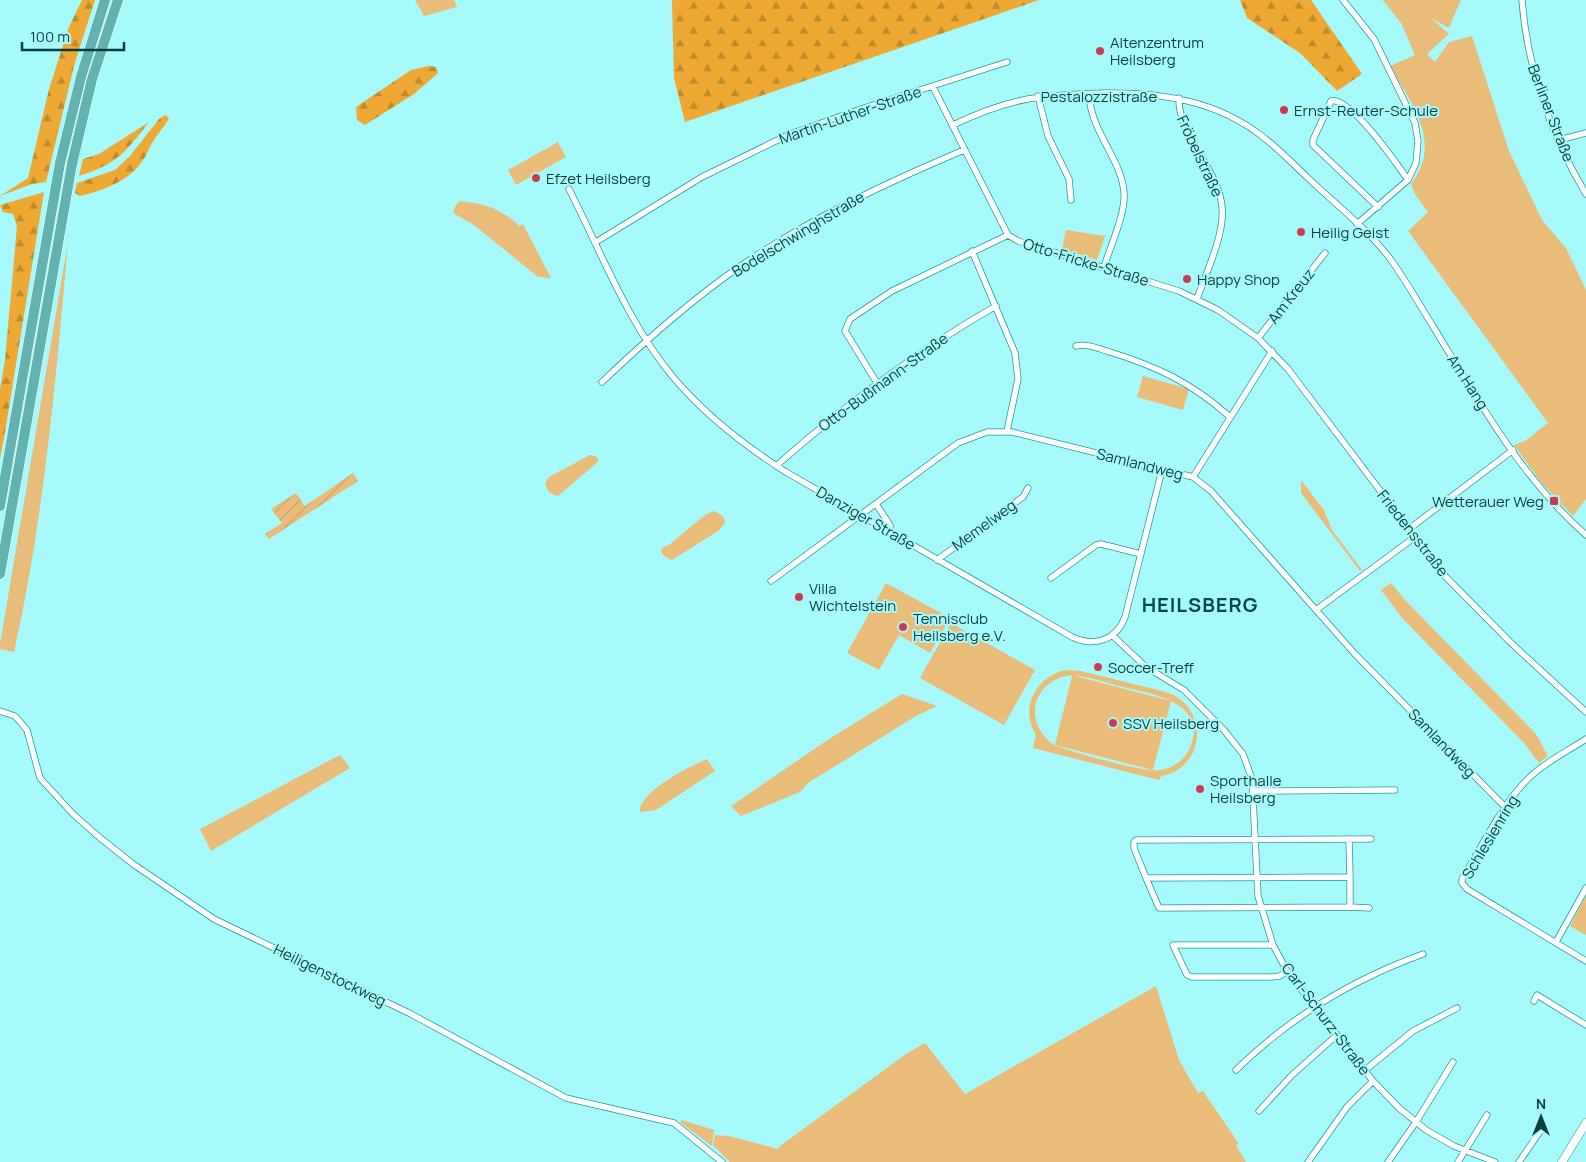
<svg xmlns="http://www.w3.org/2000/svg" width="1586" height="1162" font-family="Manrope,sans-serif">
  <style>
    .green { fill: #eabc79; fill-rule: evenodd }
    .forest { fill: url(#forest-firs) }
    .garden { fill: url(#garden-furrows) }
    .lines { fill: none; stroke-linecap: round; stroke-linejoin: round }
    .minor-casing { stroke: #1b9c9e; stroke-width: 7 }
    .tertiary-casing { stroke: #1b9c9e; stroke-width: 9 }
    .trunk-casing { stroke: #fff; stroke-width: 11 }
    .minor { stroke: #fff; stroke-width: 5.5 }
    .tertiary { stroke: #fff; stroke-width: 8 }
    .trunk { stroke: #63b2b2; stroke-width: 10 }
    .poi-dot { fill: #cb3b51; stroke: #a6fafb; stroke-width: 2 }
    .labels { text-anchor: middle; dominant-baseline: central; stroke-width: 4; stroke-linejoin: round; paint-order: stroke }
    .poi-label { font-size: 15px; fill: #0a3d3e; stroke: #a6fafb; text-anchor: start }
    .street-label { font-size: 15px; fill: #0a3d3e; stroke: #a6fafb }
    .district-label { font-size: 20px; font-weight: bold; letter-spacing: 1px; fill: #04494a; stroke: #a6fafb }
  </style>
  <defs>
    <pattern id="forest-firs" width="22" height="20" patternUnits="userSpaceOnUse" patternTransform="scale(1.25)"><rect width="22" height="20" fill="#eda933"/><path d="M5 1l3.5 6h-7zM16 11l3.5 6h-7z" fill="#be8b2d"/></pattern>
    <pattern id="garden-furrows" width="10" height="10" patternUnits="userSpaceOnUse" patternTransform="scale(1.25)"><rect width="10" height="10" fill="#eabc79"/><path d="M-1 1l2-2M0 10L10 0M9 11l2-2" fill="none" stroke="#c7a26a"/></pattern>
  </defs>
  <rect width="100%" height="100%" fill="#a6fafb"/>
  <path class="green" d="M 415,0 L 454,0 L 457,7 L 424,16 Z
    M 1383,0 L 1461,0 L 1449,28 L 1431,18 L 1449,34 L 1427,54 L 1435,62 L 1449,42 L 1472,36 L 1509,151 L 1542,220 L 1566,248 L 1586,290 L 1586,499 L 1573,516 L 1540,481 L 1514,445 L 1525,441 L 1548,423 L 1408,231 L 1428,212 L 1416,196 L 1411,184 C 1416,177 1421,169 1423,160 C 1432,128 1405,93 1390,66 L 1415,55 L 1401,23 Z
    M 558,142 L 566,157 L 516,185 L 508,170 Z
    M 460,201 C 485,204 501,208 519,226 L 523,224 L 551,278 L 538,277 L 474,225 L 453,213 L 455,206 Z
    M 1066,230 L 1105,236 L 1097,260 L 1062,249 Z
    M 68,242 C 56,379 44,518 14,652 L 0,649 L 0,644 Z
    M 1143,376 L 1189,389 L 1183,410 L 1137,397 Z
    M 590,455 L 596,456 L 599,461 L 558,496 C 549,494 547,491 545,483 L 549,477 Z
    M 1301,480 L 1324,510 L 1332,530 L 1362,570 L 1360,571 L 1301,493 Z
    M 714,511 L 723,516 L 725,523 L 718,531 L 672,560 L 664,556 L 661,551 L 663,547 L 669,545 L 705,515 Z
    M 886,583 L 950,618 L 930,653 L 899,635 L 879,670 L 847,653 Z
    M 1391,583 L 1405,600 L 1536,734 L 1548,756 L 1539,763 L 1524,743 L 1403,619 L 1381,590 Z
    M 951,623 L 1035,670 L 1004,725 L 920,678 Z
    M 1065,670 L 1081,671 L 1166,692 C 1210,706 1206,769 1161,776 L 1159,780 L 1033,748 L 1036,735 C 1019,708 1036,677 1065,670 ZM 1070,675 L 1072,676 L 1055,745 L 1153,770 L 1171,701 L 1075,676 C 1091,677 1107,683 1123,687 C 1152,694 1209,702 1190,748 C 1185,759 1174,768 1161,770 C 1145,773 1071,752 1054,745 C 1022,722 1032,682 1070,675 Z
    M 902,694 L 937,706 L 916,716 L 808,783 L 800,792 L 741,816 L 731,806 L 829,739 Z
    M 340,755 L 350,768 L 211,851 L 200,829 Z
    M 707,759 L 715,771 L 656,810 L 640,812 C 638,792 690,766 707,759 Z
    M 1586,896 L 1586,935 L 1570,926 Z
    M 1156,986 L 1179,1060 L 1198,1093 L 1203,1091 L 1239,1144 L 1236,1145 L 1246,1162 L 730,1162 L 713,1145 L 715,1135 L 729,1136 L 778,1149 L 780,1146 L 906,1054 L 925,1043 L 965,1094 Z
    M 682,1120 L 714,1130 L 712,1146 L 680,1122 Z"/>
  <path class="forest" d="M 82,0 L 95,0 L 75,62 L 46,182 L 32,184 L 0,196 L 28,178 L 49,89 L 69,27 Z
    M 672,0 L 1039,0 L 685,122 L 674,78 Z
    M 1240,0 L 1311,0 L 1362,74 L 1337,91 L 1300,53 L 1247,18 Z
    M 429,66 L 436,67 L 438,73 L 414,94 L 365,125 L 357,120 L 356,107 L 411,70 Z
    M 165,115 L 169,118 C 165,127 159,131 154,140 C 150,146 147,154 143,160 C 130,181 102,191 80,196 L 75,193 L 77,183 L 115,170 L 130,156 L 159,119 Z
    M 149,122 C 125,153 117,164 79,176 L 83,159 L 99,154 Z
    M 44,192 L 5,432 L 0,459 L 0,389 L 5,360 L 17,226 L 13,214 L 3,212 L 0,205 Z"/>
  <path class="garden" d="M 353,473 L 358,481 L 269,539 L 265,534 L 282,523 L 271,509 L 296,493 L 305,506 Z"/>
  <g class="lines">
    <g class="minor-casing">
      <path id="minor" d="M 1343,0 L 1374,39 L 1415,123 L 1418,141 L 1416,163 L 1408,180 L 1357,224
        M 1522,0 C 1527,67 1551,136 1586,194
        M 933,87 L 1008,235 L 1018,241 L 1179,291 L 1218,310 L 1258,338 L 1288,369 L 1444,575 L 1511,643 L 1586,712
        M 1089,94 C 1091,133 1121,158 1124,192 C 1126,213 1110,247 1104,267
        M 1038,96 L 1048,136 L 1069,179 L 1071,200
        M 1179,98 C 1177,133 1219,170 1222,207 C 1225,234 1206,273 1197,299
        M 953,125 C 1011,97 1041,95 1104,93 C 1161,92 1218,101 1263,137 C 1279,149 1293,164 1307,177 C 1335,204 1368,229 1391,260 C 1407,282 1420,306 1434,328 C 1478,400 1522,479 1586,535
        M 1559,140 L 1586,133
        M 569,189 C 601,252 628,323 673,377 C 705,415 745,446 786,472 L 1072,637 C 1094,647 1116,641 1125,617 L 1162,470
        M 1378,207 L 1313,145 L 1313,140 L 1331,101 C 1350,96 1397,164 1408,180
        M 596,242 L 702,177 L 790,134 L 864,108 L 1007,62
        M 972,251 L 1015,353 L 1018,379 L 1007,431
        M 1258,338 L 1325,253
        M 1076,346 C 1087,343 1099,349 1110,352 C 1158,367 1192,383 1230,417
        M 602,382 C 645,341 690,301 739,267 C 809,219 886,183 964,150
        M 877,383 L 845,331 L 850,319 L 892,291 L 1008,235
        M 776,466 C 845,405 917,351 996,306
        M 1193,477 L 1272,351
        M 876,504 L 890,525 L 890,532
        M 1409,529 L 1513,450
        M 937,560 L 1023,497 L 1028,488
        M 1051,578 L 1096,545 L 1101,544 L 1141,554
        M 771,581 L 958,443 L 987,432 L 1012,432 L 1193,477 L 1211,491 L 1354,653 L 1506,808
        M 1316,610 L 1415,537
        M 1113,636 L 1146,667 L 1184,690 L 1223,729 L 1243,754 L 1252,779 L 1258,896 L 1273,945 L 1287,971 L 1373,1081 L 1399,1108 L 1426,1130 L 1454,1146 L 1495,1162
        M 0,711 L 15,716 L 27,730 L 40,778 L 73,814 L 99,837 L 133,864 L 214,919 L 411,1014 L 566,1098 L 674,1123 L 722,1162
        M 1586,739 C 1568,751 1547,761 1531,776 C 1502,803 1483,845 1462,879 L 1462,883 L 1467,889 L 1586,961
        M 1253,791 L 1395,790
        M 1349,839 L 1350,877 L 1146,878 L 1159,908 L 1350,907 L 1350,877
        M 1146,878 L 1134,848 L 1134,842 L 1136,840 L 1371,839
        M 1350,907 L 1369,908
        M 1556,942 L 1586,888
        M 1273,945 L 1173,945 L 1187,975 L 1192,977 L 1272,977 L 1280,976 L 1287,971
        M 1534,1001 L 1537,995 L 1586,1025
        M 1236,1070 C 1289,1018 1354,979 1423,954
        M 1364,1071 L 1413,1031 L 1457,1008
        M 1259,1111 L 1292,1075 L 1337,1035
        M 1308,1162 L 1347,1107 L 1373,1081
        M 1388,1162 L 1416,1122 L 1453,1062
        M 1458,1162 L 1487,1115
        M 1519,1162 L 1541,1130"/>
    </g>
    <g class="tertiary-casing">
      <path id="tertiary" d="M 1562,1162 L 1586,1123"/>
    </g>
    <g class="trunk-casing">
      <path id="trunk" d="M 0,506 L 60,163 L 81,77 L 105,0
        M 0,574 L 72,164 L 92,79 L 118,0"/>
    </g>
    <use href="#minor" class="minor"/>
    <use href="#tertiary" class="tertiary"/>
    <use href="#trunk" class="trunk"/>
  </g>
  <g class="poi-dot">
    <circle cx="1100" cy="51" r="5"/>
    <circle cx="1284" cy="110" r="5"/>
    <circle cx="536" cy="178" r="5"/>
    <circle cx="1301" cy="232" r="5"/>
    <circle cx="1187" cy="279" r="5"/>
    <rect x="1549" y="496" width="10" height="10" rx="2.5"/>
    <circle cx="799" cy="597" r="5"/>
    <circle cx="903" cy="627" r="5"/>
    <circle cx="1098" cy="667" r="5"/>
    <circle cx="1113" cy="723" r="5"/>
    <circle cx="1200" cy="789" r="5"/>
  </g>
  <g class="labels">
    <g class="poi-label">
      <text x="1110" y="42">Altenzentrum<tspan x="1110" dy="17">Heilsberg</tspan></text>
      <text x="1294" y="110">Ernst-Reuter-Schule</text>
      <text x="546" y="178">Efzet Heilsberg</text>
      <text x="1311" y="232">Heilig Geist</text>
      <text x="1197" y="279">Happy Shop</text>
      <text x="1544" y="501" text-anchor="end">Wetterauer Weg</text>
      <text x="809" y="588">Villa<tspan x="809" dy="17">Wichtelstein</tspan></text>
      <text x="913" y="618">Tennisclub<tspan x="913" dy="17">Heilsberg e.V.</tspan></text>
      <text x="1108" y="667">Soccer-Treff</text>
      <text x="1123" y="723">SSV Heilsberg</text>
      <text x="1210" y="780">Sporthalle<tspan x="1210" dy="17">Heilsberg</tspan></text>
    </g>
    <g class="street-label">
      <text x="1099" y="96">Pestalozzistraße</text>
      <text transform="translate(1551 113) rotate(69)">Berliner Straße</text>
      <text transform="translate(850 115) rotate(-19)">Martin-Luther-Straße</text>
      <text transform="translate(1200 156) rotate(65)">Fröbelstraße</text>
      <text transform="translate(798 234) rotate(-31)">Bodelschwinghstraße</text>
      <text transform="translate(1086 262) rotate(17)">Otto-Fricke-Straße</text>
      <text transform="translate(1291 296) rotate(-52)">Am Kreuz</text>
      <text transform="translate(883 382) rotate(-36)">Otto-Bußmann-Straße</text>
      <text transform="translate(1468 382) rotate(57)">Am Hang</text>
      <text transform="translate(1140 464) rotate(14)">Samlandweg</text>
      <text transform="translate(866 518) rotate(30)">Danziger Straße</text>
      <text transform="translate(984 525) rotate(-36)">Memelweg</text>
      <text transform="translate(1413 533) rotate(52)">Friedensstraße</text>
      <text transform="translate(1442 743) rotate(46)">Samlandweg</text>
      <text transform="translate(1490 837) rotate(-59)">Schlesienring</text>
      <text transform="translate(330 975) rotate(26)">Heiligenstockweg</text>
      <text transform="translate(1326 1019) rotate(53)">Carl-Schurz-Straße</text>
    </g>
    <g class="district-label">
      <text x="1200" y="604">HEILSBERG</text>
    </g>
  </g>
  <g transform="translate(1541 1117)" stroke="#a6fafb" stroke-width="4" paint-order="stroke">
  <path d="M0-4L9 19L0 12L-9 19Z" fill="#0a3d3e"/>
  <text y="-8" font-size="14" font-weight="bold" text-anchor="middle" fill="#0a3d3e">N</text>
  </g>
  <path d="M22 42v8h102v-8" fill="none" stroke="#0a3d3e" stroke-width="2.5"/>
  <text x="30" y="42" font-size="15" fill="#0a3d3e" stroke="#a6fafb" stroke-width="4" paint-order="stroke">100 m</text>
</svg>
